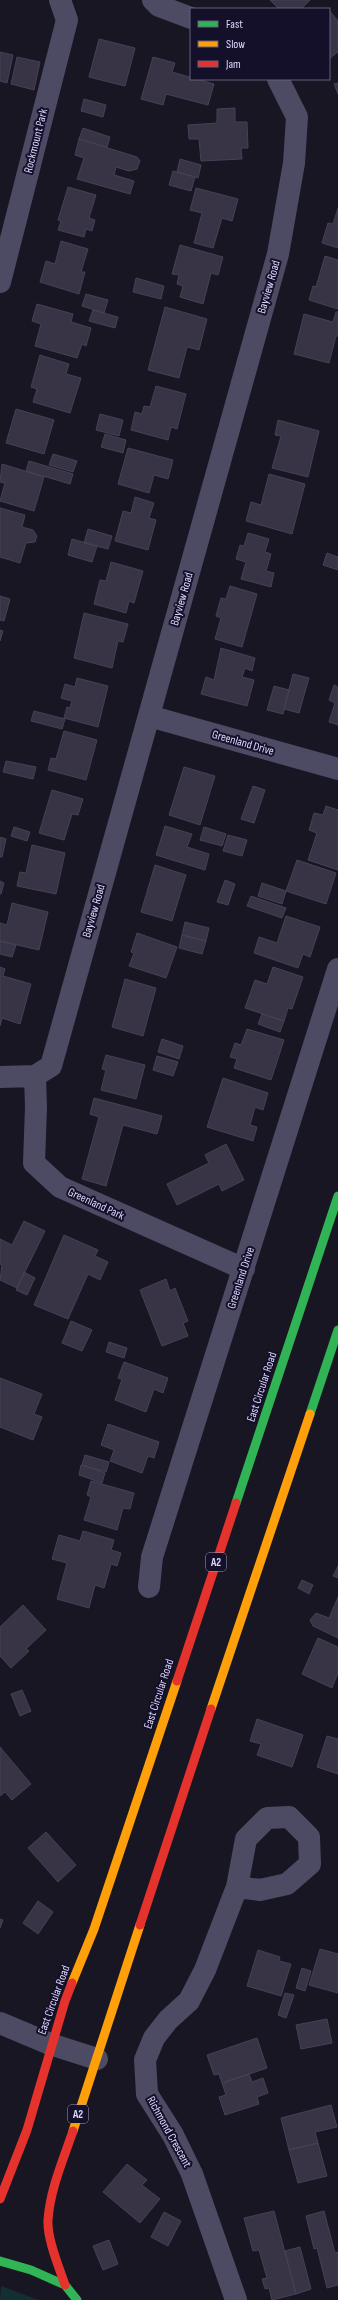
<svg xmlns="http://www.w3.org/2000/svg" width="338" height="2300" font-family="'Sofia Sans Condensed',sans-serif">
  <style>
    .green { fill: #132f32 }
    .building { fill: #383445; stroke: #454157 }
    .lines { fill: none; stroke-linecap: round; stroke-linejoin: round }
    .street { stroke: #4d4a64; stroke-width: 22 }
    .fast { stroke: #30b455; stroke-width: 9 }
    .slow { stroke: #ff9f0a; stroke-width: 9 }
    .jam { stroke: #e5322d; stroke-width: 9 }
    .labels { text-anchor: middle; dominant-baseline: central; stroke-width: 4; stroke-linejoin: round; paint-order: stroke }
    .shield { fill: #151029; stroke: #a29cbf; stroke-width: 1 }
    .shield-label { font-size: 11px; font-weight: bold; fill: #ded8ff }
    .street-label { font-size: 12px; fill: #ded8ff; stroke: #151029 }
  </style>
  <rect width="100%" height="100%" fill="#181623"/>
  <path class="green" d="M 1,2286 L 39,2300 L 0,2300 Z"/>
  <path class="building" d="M 270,0 L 310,0 L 301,9 L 279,9 Z
    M 329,10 L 338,21 L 338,52 L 329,59 Z
    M 99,39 L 135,48 L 125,86 L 89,77 Z
    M 0,52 L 13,55 L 7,83 L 0,81 Z
    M 17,57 L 40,62 L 34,90 L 11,84 Z
    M 153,57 L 175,63 L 172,72 L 214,84 L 208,105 L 166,94 L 163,105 L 141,99 Z
    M 338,83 L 338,94 L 334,84 Z
    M 84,99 L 106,105 L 103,117 L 81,111 Z
    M 235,108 L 235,122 L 247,122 L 248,148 L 241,148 L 242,159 L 201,161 L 199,139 L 189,139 L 188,125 L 217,123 L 217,109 Z
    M 83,128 L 110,137 L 107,147 L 79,139 Z
    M 79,139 L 137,157 L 140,161 L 137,169 L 129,171 L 116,167 L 114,175 L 134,181 L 130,194 L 77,179 L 84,158 L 75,155 Z
    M 180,159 L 201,165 L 198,178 L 177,172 Z
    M 173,171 L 195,177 L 191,191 L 169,185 Z
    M 68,187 L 96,195 L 89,218 L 95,220 L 92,231 L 86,229 L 84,237 L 58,230 L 61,221 L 58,220 Z
    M 196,188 L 238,199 L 232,221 L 222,218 L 213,248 L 194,243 L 202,213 L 190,210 Z
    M 338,208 L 338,248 L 322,243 L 328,223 L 333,224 Z
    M 61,241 L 88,249 L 81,272 L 85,272 L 79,294 L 40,282 L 46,261 L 55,264 Z
    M 180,245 L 223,257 L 218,275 L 211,273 L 203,304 L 180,297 L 183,286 L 177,284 L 179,275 L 172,274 Z
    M 325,256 L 338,260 L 338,309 L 309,300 L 313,286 L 316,287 Z
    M 136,278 L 164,286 L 161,299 L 133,292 Z
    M 86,294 L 108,300 L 104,313 L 82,306 Z
    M 37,304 L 73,314 L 71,322 L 91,328 L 86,346 L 82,344 L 77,358 L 35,346 L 41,324 L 32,321 Z
    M 165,307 L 207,319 L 199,350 L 187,347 L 179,378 L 148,370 Z
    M 93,310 L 118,317 L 115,328 L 89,321 Z
    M 336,312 L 338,312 L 338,336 L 336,336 L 329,363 L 294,354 L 304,314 L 333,322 Z
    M 40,355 L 69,364 L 66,374 L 81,378 L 70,413 L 33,402 L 37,389 L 31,387 Z
    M 156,386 L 186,394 L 177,429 L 171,427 L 168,440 L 131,430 L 135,412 L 142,414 L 144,406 L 150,407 Z
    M 16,409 L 54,420 L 44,454 L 6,443 Z
    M 100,414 L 123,420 L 119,436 L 96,430 Z
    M 278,420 L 319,431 L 308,477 L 272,468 L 281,436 L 275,435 Z
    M 105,434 L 126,440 L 123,453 L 101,447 Z
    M 128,448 L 173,460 L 168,479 L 154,475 L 149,493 L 118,484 Z
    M 53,454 L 77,461 L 73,472 L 49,465 Z
    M 29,461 L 73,474 L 70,484 L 26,471 Z
    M 2,464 L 44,477 L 34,511 L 0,501 L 5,483 L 0,482 Z
    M 269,474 L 305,484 L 292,534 L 246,521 L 251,502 L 261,505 Z
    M 135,497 L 154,503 L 149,518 L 156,520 L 148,550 L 115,541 L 123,511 L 131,513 Z
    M 0,508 L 25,515 L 22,527 L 33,530 L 37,536 L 35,542 L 26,543 L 20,563 L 0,557 Z
    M 88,529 L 112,536 L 108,549 L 84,543 Z
    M 248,533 L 269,539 L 265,552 L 271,554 L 266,571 L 274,573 L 271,587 L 241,579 L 246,562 L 236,559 L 240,545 L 244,546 Z
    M 72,539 L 97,546 L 92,562 L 68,555 Z
    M 327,553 L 338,557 L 338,570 L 323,565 Z
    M 111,562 L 143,571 L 134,603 L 129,601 L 126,613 L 94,604 L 100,580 L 106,581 Z
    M 230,586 L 257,594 L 242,647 L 215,639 L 221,618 L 216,616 L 221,598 L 226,599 Z
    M 0,596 L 10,599 L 4,621 L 0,620 Z
    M 84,613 L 128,624 L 123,642 L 118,641 L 112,668 L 74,658 Z
    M 0,630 L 3,631 L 0,641 Z
    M 221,648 L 255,658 L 252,671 L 245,668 L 242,677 L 254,680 L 247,706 L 201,694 L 206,677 L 214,680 Z
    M 293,674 L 309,678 L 299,713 L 284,709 Z
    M 77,678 L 108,686 L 98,727 L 64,718 L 67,707 L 70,708 L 72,701 L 61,698 L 65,684 L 75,687 Z
    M 334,685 L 338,687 L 338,725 L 329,722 L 335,703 L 329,700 Z
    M 274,686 L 289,690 L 283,714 L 267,710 Z
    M 34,711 L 65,719 L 62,729 L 31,721 Z
    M 64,731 L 97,740 L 86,780 L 48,770 L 51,758 L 56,759 Z
    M 6,761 L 36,767 L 33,779 L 3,772 Z
    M 184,767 L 215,776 L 200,825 L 169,815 Z
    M 253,786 L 265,790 L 254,823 L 241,819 Z
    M 52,790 L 83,799 L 78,815 L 72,814 L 64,840 L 39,833 Z
    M 326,806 L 338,810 L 338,870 L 308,860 L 317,833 L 309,830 L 314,813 L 323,815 Z
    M 165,826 L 192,834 L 187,847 L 209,854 L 205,870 L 156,855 Z
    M 14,827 L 30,832 L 27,841 L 11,836 Z
    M 204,827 L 226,834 L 222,846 L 200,840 Z
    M 228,835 L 247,840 L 242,856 L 223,851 Z
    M 0,837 L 6,839 L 2,857 L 0,857 Z
    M 32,845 L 65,853 L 56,894 L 17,886 L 20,872 L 26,873 Z
    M 297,860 L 336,873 L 326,904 L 286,891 Z
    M 155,865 L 186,875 L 172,921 L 141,912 Z
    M 225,880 L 235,884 L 228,905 L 217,902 Z
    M 0,881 L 4,883 L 1,894 L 0,894 Z
    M 262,883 L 286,891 L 282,904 L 258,896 Z
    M 251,896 L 286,908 L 282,918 L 247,906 Z
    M 12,903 L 48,912 L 39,950 L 0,941 L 0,923 L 7,925 Z
    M 286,916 L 320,927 L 310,957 L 303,954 L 298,968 L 254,953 L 259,937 L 277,943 Z
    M 185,922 L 209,928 L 206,941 L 182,935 Z
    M 137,933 L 177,947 L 166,978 L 129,966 L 134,953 L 131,952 Z
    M 182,935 L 206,941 L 202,954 L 179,948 Z
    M 0,941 L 16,945 L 12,957 L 0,954 Z
    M 0,967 L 5,969 L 3,976 L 31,984 L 20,1024 L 2,1018 L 0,1026 Z
    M 273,967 L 303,977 L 292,1009 L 288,1008 L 284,1021 L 245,1008 L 255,980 L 267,984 Z
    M 125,979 L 156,988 L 143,1036 L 112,1027 Z
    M 262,1014 L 284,1021 L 280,1032 L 258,1024 Z
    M 247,1029 L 284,1040 L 271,1080 L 234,1068 L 237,1059 L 230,1057 L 235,1043 L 241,1045 Z
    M 162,1039 L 183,1046 L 179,1059 L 158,1052 Z
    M 106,1055 L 145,1065 L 136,1099 L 101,1090 L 106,1070 L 102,1069 Z
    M 157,1056 L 178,1062 L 173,1076 L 153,1070 Z
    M 223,1078 L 268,1093 L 263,1110 L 255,1107 L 250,1125 L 257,1127 L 253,1141 L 207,1127 Z
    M 94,1098 L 162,1116 L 157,1134 L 123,1125 L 106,1186 L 82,1179 L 99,1117 L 90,1114 Z
    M 226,1144 L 244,1180 L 222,1191 L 219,1184 L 177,1205 L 167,1184 L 209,1163 L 205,1155 Z
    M 24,1221 L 45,1231 L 17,1288 L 0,1280 L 2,1265 L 0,1264 L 0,1239 L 12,1245 Z
    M 64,1235 L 98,1250 L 95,1256 L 108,1262 L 100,1280 L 88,1274 L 68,1319 L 34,1305 Z
    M 24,1272 L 35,1278 L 27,1295 L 16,1290 Z
    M 166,1279 L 170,1291 L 175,1288 L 188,1321 L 183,1323 L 188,1336 L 162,1346 L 140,1290 Z
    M 71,1321 L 92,1330 L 82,1351 L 62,1343 Z
    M 109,1342 L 127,1348 L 124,1358 L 106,1352 Z
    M 124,1362 L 168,1378 L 163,1393 L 154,1389 L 146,1412 L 115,1400 L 122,1379 L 118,1378 Z
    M 0,1378 L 42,1394 L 34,1414 L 42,1417 L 33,1440 L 0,1427 Z
    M 108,1424 L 159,1442 L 154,1458 L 148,1456 L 142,1473 L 110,1461 L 114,1450 L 101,1445 Z
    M 85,1455 L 109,1462 L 106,1472 L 82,1465 Z
    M 81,1465 L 105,1473 L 102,1483 L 79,1475 Z
    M 91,1481 L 134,1493 L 130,1509 L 123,1508 L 117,1530 L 84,1520 L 91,1497 L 87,1495 Z
    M 83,1531 L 114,1540 L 111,1550 L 121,1553 L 117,1566 L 111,1564 L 104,1588 L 95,1585 L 89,1608 L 57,1599 L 67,1563 L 52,1559 L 59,1535 L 80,1541 Z
    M 338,1566 L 338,1578 L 333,1576 Z
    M 302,1580 L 313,1585 L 309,1594 L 298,1588 Z
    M 338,1597 L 338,1638 L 313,1626 L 310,1620 L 316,1613 L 329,1618 Z
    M 23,1605 L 46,1630 L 26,1649 L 29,1651 L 11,1668 L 0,1656 L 0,1627 Z
    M 318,1638 L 338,1647 L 338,1673 L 332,1688 L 302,1674 Z
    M 22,1690 L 31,1711 L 20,1716 L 11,1694 Z
    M 257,1719 L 303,1735 L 292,1767 L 257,1755 L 261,1744 L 250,1741 Z
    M 327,1736 L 338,1739 L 338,1774 L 317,1767 Z
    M 0,1747 L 31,1784 L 12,1800 L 5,1792 L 0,1796 Z
    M 46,1832 L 76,1865 L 58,1882 L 28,1848 Z
    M 38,1901 L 53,1912 L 38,1934 L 23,1923 Z
    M 0,1919 L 3,1920 L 0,1928 Z
    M 320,1949 L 338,1954 L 338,1993 L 309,1985 Z
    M 258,1950 L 280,1957 L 279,1961 L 291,1964 L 281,1996 L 247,1986 Z
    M 302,1968 L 311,1971 L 305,1991 L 296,1988 Z
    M 285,1993 L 294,1995 L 286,2018 L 278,2015 Z
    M 327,2019 L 332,2043 L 301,2049 L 296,2025 Z
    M 257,2038 L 267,2068 L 222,2083 L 219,2074 L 214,2075 L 207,2055 Z
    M 249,2074 L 252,2082 L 263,2078 L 268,2093 L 257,2097 L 259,2104 L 225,2115 L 219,2097 L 226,2095 L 222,2083 Z
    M 331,2105 L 337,2127 L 315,2132 L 318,2143 L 289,2150 L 281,2118 Z
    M 318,2143 L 327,2176 L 298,2183 L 289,2150 Z
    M 127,2164 L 147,2180 L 142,2185 L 160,2199 L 140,2223 L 103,2192 Z
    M 274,2211 L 296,2294 L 272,2300 L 269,2288 L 265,2289 L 262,2279 L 267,2278 L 259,2250 L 253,2251 L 244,2218 Z
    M 324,2211 L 335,2253 L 338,2252 L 338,2285 L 327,2288 L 317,2248 L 314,2249 L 306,2216 Z
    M 164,2212 L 181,2221 L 168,2246 L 151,2237 Z
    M 109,2240 L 118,2264 L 103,2270 L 93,2246 Z
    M 300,2247 L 311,2289 L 296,2294 L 285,2251 Z"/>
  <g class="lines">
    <path class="street" d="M 153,0 L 159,6 L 191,18
      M 0,282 L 67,20 L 60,0
      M 149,716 L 338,769
      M 35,1076 L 36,1107 L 34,1163 L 60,1187 L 244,1269
      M 0,1077 L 35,1076 L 51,1066 L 278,254 L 294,163 L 297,117 L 278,79
      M 149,1587 L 152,1557 L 338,969
      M 0,2023 L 50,2044 L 97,2059
      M 236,2300 L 192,2174 L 173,2135 L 147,2094 L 145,2060 L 154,2038 L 168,2020 L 189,2001 L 205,1970 L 237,1887 L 246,1839 L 267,1818 L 289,1817 L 309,1837 L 310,1864 L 287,1884 L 260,1890 L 237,1887"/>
    <path class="fast" d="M 310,1414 L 338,1330
      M 236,1503 L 338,1196
      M 0,2261 L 31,2270 L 65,2285 L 77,2300"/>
    <path class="slow" d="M 211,1709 L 310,1414
      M 72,1983 L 94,1929 L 177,1681
      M 73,2131 L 140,1925"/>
    <path class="jam" d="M 177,1681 L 236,1503
      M 140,1925 L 211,1709
      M 0,2199 L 27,2130 L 65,2001 L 72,1983
      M 65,2285 C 59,2267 47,2239 48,2220 C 50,2190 63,2160 73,2131"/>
  </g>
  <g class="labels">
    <g class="shield">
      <rect x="206" y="1553" width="20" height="18" rx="3"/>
      <rect x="68" y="2105" width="20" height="18" rx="3"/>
    </g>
    <g class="shield-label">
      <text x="216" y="1562">A2</text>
      <text x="78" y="2114">A2</text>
    </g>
    <g class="street-label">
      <text transform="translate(36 141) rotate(-76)">Rockmount Park</text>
      <text transform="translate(269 287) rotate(-74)">Bayview Road</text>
      <text transform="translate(182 599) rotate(-74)">Bayview Road</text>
      <text transform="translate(243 743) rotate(16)">Greenland Drive</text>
      <text transform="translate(94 911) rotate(-74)">Bayview Road</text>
      <text transform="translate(96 1204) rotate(25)">Greenland Park</text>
      <text transform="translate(241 1278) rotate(-72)">Greenland Drive</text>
      <text transform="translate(262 1387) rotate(-72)">East Circular Road</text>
      <text transform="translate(159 1694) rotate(-72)">East Circular Road</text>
      <text transform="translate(54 2000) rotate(-70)">East Circular Road</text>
      <text transform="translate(169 2132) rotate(61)">Richmond Crescent</text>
    </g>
  </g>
  <rect x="190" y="8" width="140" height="72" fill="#151029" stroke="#65607f"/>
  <rect x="198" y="21" width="20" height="6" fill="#30b455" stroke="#65607f"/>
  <text x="226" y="28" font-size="12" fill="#ded8ff">Fast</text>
  <rect x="198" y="41" width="20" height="6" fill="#ff9f0a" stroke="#65607f"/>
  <text x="226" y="48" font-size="12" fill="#ded8ff">Slow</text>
  <rect x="198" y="61" width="20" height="6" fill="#e5322d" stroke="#65607f"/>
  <text x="226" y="68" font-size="12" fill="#ded8ff">Jam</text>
</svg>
